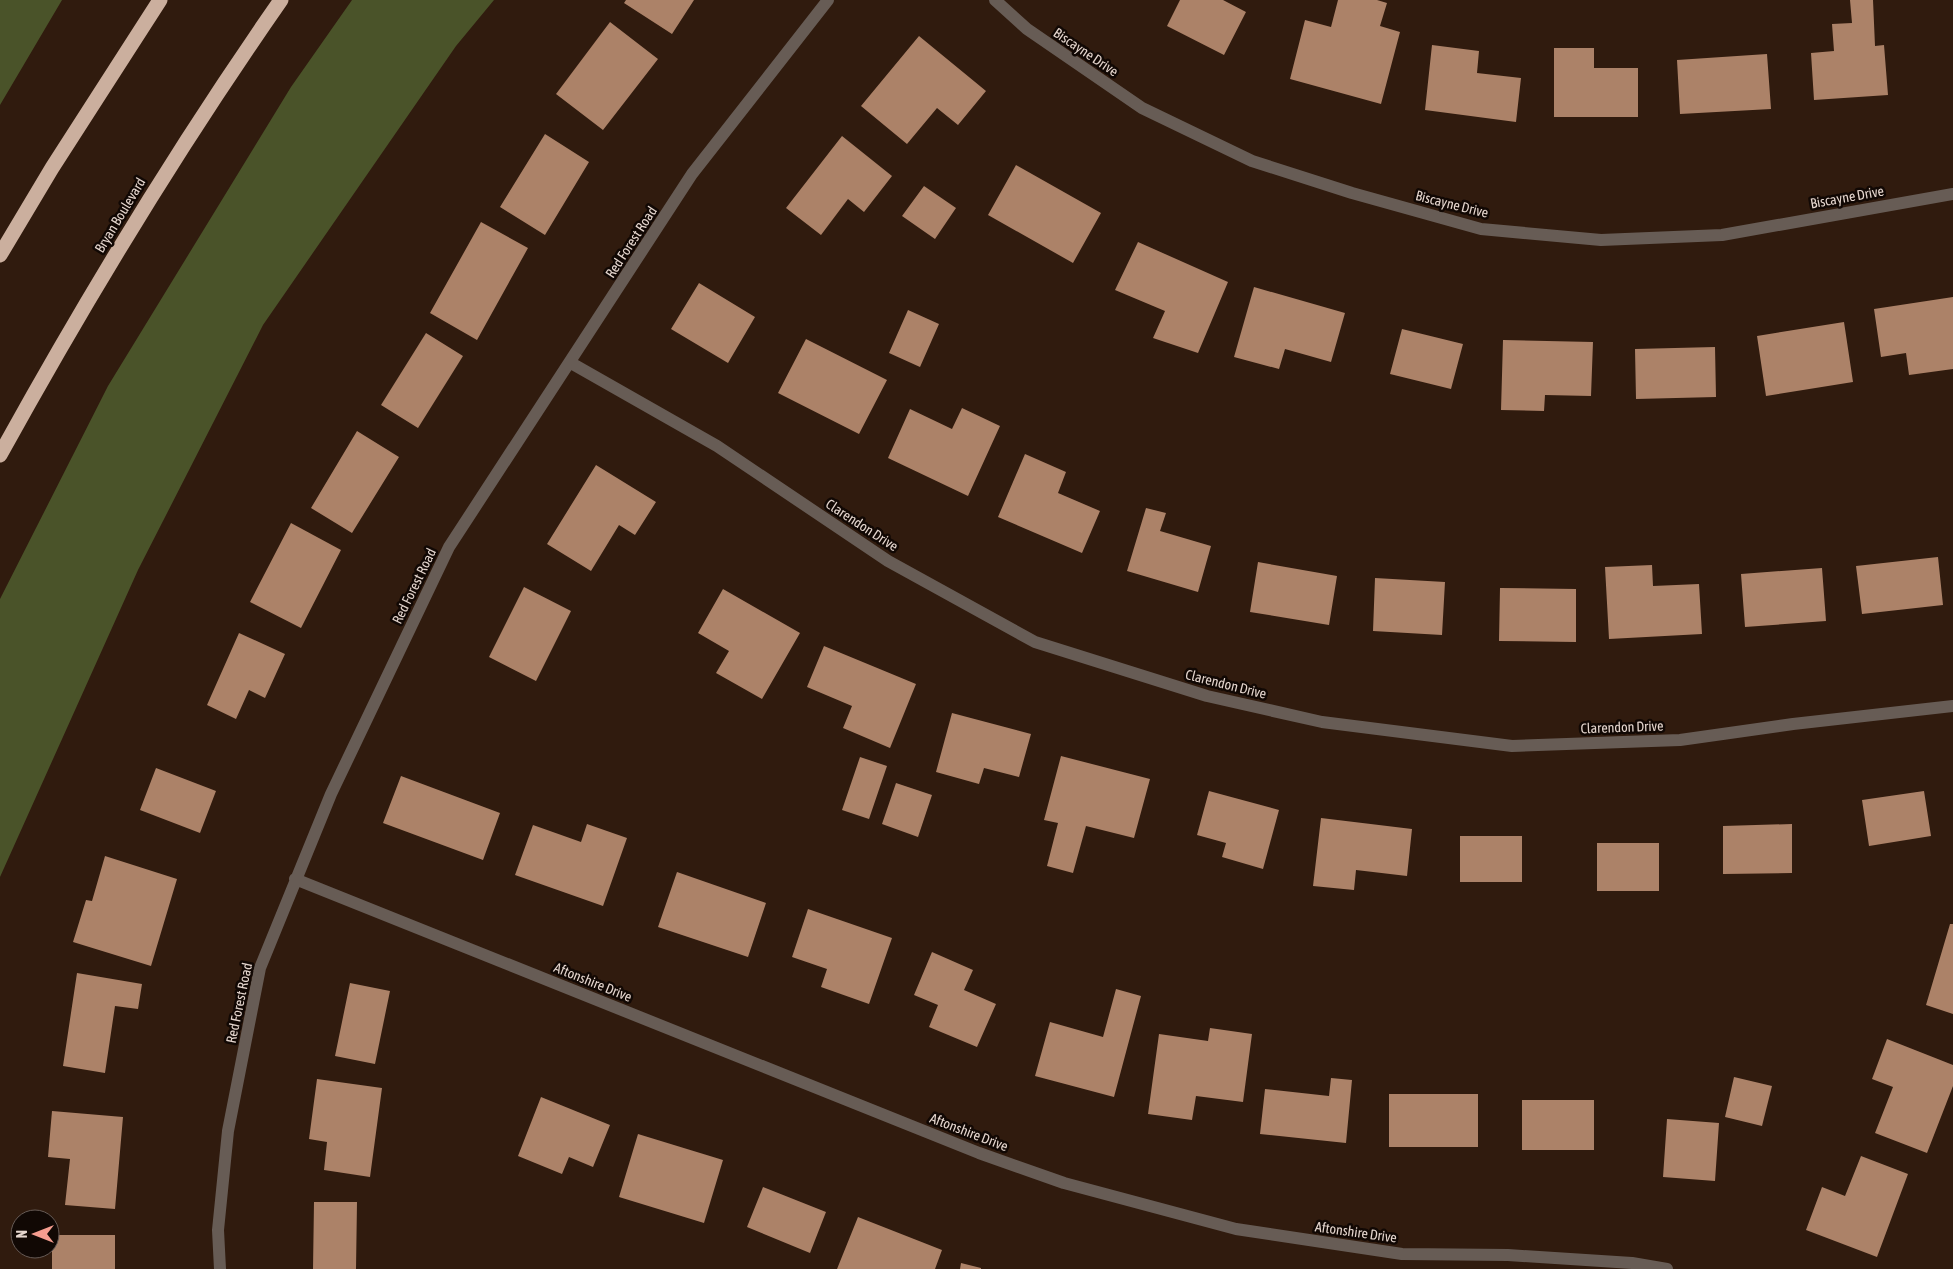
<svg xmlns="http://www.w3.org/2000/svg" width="1953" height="1269" font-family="'Asap Condensed',sans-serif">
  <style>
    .forest { fill: #4a5329 }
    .building { fill: #ac8268 }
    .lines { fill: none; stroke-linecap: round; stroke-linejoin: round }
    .minor { stroke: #675c55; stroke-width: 12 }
    .motorway { stroke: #cbaf9e; stroke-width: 15 }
    .labels { text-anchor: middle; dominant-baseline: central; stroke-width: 5; stroke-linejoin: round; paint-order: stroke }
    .street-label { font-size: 14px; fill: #e5d6ce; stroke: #110804 }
  </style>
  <rect width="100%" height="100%" fill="#301b0e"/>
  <path class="forest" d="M 0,0 L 62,0 L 0,105 Z
    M 352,0 L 494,0 L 456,46 L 263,325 L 138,570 L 0,877 L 0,599 L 108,386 L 291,87 Z"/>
  <path class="building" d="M 626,0 L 694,0 L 672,34 L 624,3 Z
    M 1180,0 L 1223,0 L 1246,12 L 1224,55 L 1167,26 Z
    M 1338,0 L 1377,0 L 1387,3 L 1380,26 L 1400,32 L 1381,104 L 1290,79 L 1305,20 L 1331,27 Z
    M 1850,0 L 1873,0 L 1875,46 L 1884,45 L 1888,95 L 1814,100 L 1811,53 L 1834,51 L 1832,24 L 1852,23 Z
    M 610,22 L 658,59 L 603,130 L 556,94 Z
    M 919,36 L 986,91 L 958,125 L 937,108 L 907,144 L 861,106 Z
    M 1432,45 L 1479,51 L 1477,73 L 1521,78 L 1516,122 L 1425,110 Z
    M 1554,48 L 1594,48 L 1594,68 L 1638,68 L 1638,117 L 1554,117 Z
    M 1767,54 L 1771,109 L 1680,114 L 1677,60 Z
    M 545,134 L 589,162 L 545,235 L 500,207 Z
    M 842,136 L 892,176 L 864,212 L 848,199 L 821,235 L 786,208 Z
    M 1016,165 L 1101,213 L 1073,263 L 988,215 Z
    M 924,186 L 956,208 L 935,239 L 902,216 Z
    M 481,222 L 528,248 L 477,340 L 430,313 Z
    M 1138,242 L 1228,282 L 1198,353 L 1153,338 L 1165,311 L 1115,290 Z
    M 699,283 L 755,317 L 728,363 L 671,329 Z
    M 1254,287 L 1345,313 L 1331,362 L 1285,349 L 1279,369 L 1234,357 Z
    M 1953,297 L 1953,369 L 1909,375 L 1906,353 L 1881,357 L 1874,309 Z
    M 908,310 L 939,324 L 920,367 L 889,353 Z
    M 1844,322 L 1853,382 L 1766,396 L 1757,336 Z
    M 1402,329 L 1463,344 L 1451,389 L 1390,374 Z
    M 426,333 L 463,356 L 418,428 L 381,405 Z
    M 806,339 L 887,380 L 859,434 L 778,393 Z
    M 1503,340 L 1593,342 L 1591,396 L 1545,395 L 1544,411 L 1501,410 Z
    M 1715,347 L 1716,397 L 1636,399 L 1635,349 Z
    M 962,408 L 1000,426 L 968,496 L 888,458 L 910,409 L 952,429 Z
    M 357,431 L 399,457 L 352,533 L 311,508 Z
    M 1025,454 L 1066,472 L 1058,493 L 1100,511 L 1082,553 L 998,517 Z
    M 596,465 L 656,502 L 635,535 L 619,525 L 591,571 L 547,544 Z
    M 1146,508 L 1166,513 L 1160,531 L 1211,546 L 1198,592 L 1127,571 Z
    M 291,523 L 341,550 L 301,628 L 250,602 Z
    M 1938,557 L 1943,605 L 1862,614 L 1856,566 Z
    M 1258,562 L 1337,576 L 1329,625 L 1250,612 Z
    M 1652,565 L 1653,586 L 1699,584 L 1702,634 L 1609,639 L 1605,567 Z
    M 1822,568 L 1826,621 L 1745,627 L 1741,574 Z
    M 1375,578 L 1445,582 L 1442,635 L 1373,631 Z
    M 524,587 L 571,611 L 536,681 L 489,657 Z
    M 1500,588 L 1576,589 L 1576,642 L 1499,641 Z
    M 723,589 L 800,633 L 762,699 L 716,673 L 729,651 L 698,633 Z
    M 239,633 L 285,654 L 265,698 L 249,690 L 236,719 L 207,705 Z
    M 824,646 L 916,684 L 890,748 L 843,728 L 852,706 L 807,687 Z
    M 952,713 L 1031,734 L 1019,777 L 984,768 L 979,784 L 936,772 Z
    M 1061,756 L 1150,779 L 1134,838 L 1086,826 L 1073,873 L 1047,866 L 1058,823 L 1044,820 Z
    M 860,757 L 887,766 L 869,819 L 842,810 Z
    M 156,768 L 216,791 L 200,833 L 140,810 Z
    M 401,776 L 500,813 L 483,860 L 383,823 Z
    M 896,783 L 932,795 L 918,837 L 882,824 Z
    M 1209,791 L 1279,810 L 1263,869 L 1222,857 L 1226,843 L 1197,835 Z
    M 1924,791 L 1931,836 L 1869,846 L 1862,800 Z
    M 1321,818 L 1412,829 L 1407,876 L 1356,870 L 1354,890 L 1313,886 Z
    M 587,824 L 627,838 L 603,906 L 515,875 L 533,825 L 581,842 Z
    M 1792,824 L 1792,873 L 1723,874 L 1723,826 Z
    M 1460,836 L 1522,836 L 1522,882 L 1460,882 Z
    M 1597,843 L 1659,843 L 1659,891 L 1597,891 Z
    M 105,856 L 177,879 L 151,966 L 73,942 L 86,900 L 92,901 Z
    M 677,872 L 766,903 L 748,957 L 658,927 Z
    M 808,909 L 892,938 L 869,1004 L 821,987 L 827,969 L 792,957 Z
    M 1950,924 L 1953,924 L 1953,1014 L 1926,1005 Z
    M 932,952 L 973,970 L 964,990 L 996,1004 L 977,1047 L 929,1027 L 938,1005 L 914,995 Z
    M 77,973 L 142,984 L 138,1009 L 115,1006 L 105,1073 L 63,1066 Z
    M 350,983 L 390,991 L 375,1064 L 335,1056 Z
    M 1116,989 L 1141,996 L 1114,1097 L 1035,1076 L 1050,1022 L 1103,1037 Z
    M 1210,1028 L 1252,1034 L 1243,1102 L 1196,1096 L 1192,1120 L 1148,1114 L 1159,1034 L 1208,1041 Z
    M 1887,1039 L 1953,1065 L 1953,1086 L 1927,1153 L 1875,1133 L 1893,1087 L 1872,1079 Z
    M 1734,1077 L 1772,1086 L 1762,1126 L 1725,1117 Z
    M 1331,1078 L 1352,1080 L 1346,1143 L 1260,1134 L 1265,1089 L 1329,1096 Z
    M 317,1079 L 382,1088 L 370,1177 L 324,1170 L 327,1142 L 309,1139 Z
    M 1389,1094 L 1478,1094 L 1478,1147 L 1389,1147 Z
    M 541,1097 L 610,1125 L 593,1167 L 569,1157 L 562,1174 L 518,1156 Z
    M 1522,1100 L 1594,1100 L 1594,1150 L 1522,1150 Z
    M 52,1111 L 123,1117 L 115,1209 L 65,1205 L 70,1159 L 48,1157 Z
    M 1667,1119 L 1719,1123 L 1715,1181 L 1663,1177 Z
    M 638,1134 L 723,1160 L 704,1223 L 619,1197 Z
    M 1861,1156 L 1908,1174 L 1877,1257 L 1806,1230 L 1822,1187 L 1845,1196 Z
    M 763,1187 L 826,1212 L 810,1253 L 747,1227 Z
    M 314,1202 L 357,1202 L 356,1269 L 313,1269 Z
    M 858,1217 L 942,1250 L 935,1269 L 837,1269 Z
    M 52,1235 L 115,1235 L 115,1269 L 52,1269 Z
    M 961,1263 L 981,1268 L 981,1269 L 960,1269 Z"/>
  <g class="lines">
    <path class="minor" d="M 995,0 L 1027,29 L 1142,108 L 1252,161 L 1352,193 L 1481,229 L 1601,240 L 1722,235 L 1953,194
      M 571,363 L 717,446 L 888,561 L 1035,642 L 1207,696 L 1322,722 L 1512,746 L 1680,740 L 1793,724 L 1953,706
      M 295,879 L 979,1153 L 1064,1183 L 1236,1229 L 1402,1254 L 1508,1255 L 1632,1263 L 1667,1269
      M 220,1269 L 218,1230 L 228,1131 L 260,968 L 331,794 L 449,547 L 692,174 L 828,0"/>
    <path class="motorway" d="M 0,255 L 52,168 L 160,0
      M 0,455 C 86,299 179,146 281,0"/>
  </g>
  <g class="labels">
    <g class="street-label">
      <text transform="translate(1086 52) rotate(34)">Biscayne Drive</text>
      <text transform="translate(1847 197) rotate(-10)">Biscayne Drive</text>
      <text transform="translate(1452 204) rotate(14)">Biscayne Drive</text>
      <text transform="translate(120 215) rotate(-59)">Bryan Boulevard</text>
      <text transform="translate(631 242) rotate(-57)">Red Forest Road</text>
      <text transform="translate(862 525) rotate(33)">Clarendon Drive</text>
      <text transform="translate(414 586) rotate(-64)">Red Forest Road</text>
      <text transform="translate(1226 684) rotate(14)">Clarendon Drive</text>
      <text transform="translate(1622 727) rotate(-2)">Clarendon Drive</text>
      <text transform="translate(593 982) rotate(22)">Aftonshire Drive</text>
      <text transform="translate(239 1003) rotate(-78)">Red Forest Road</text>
      <text transform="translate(969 1132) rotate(21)">Aftonshire Drive</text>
      <text transform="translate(1356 1232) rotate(8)">Aftonshire Drive</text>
    </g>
  </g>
  <g transform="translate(35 1234) rotate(270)"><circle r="24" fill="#110804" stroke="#665a55"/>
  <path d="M0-4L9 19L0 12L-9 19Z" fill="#f59d8f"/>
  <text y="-8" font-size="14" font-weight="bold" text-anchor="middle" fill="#e5d6ce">N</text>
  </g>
</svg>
